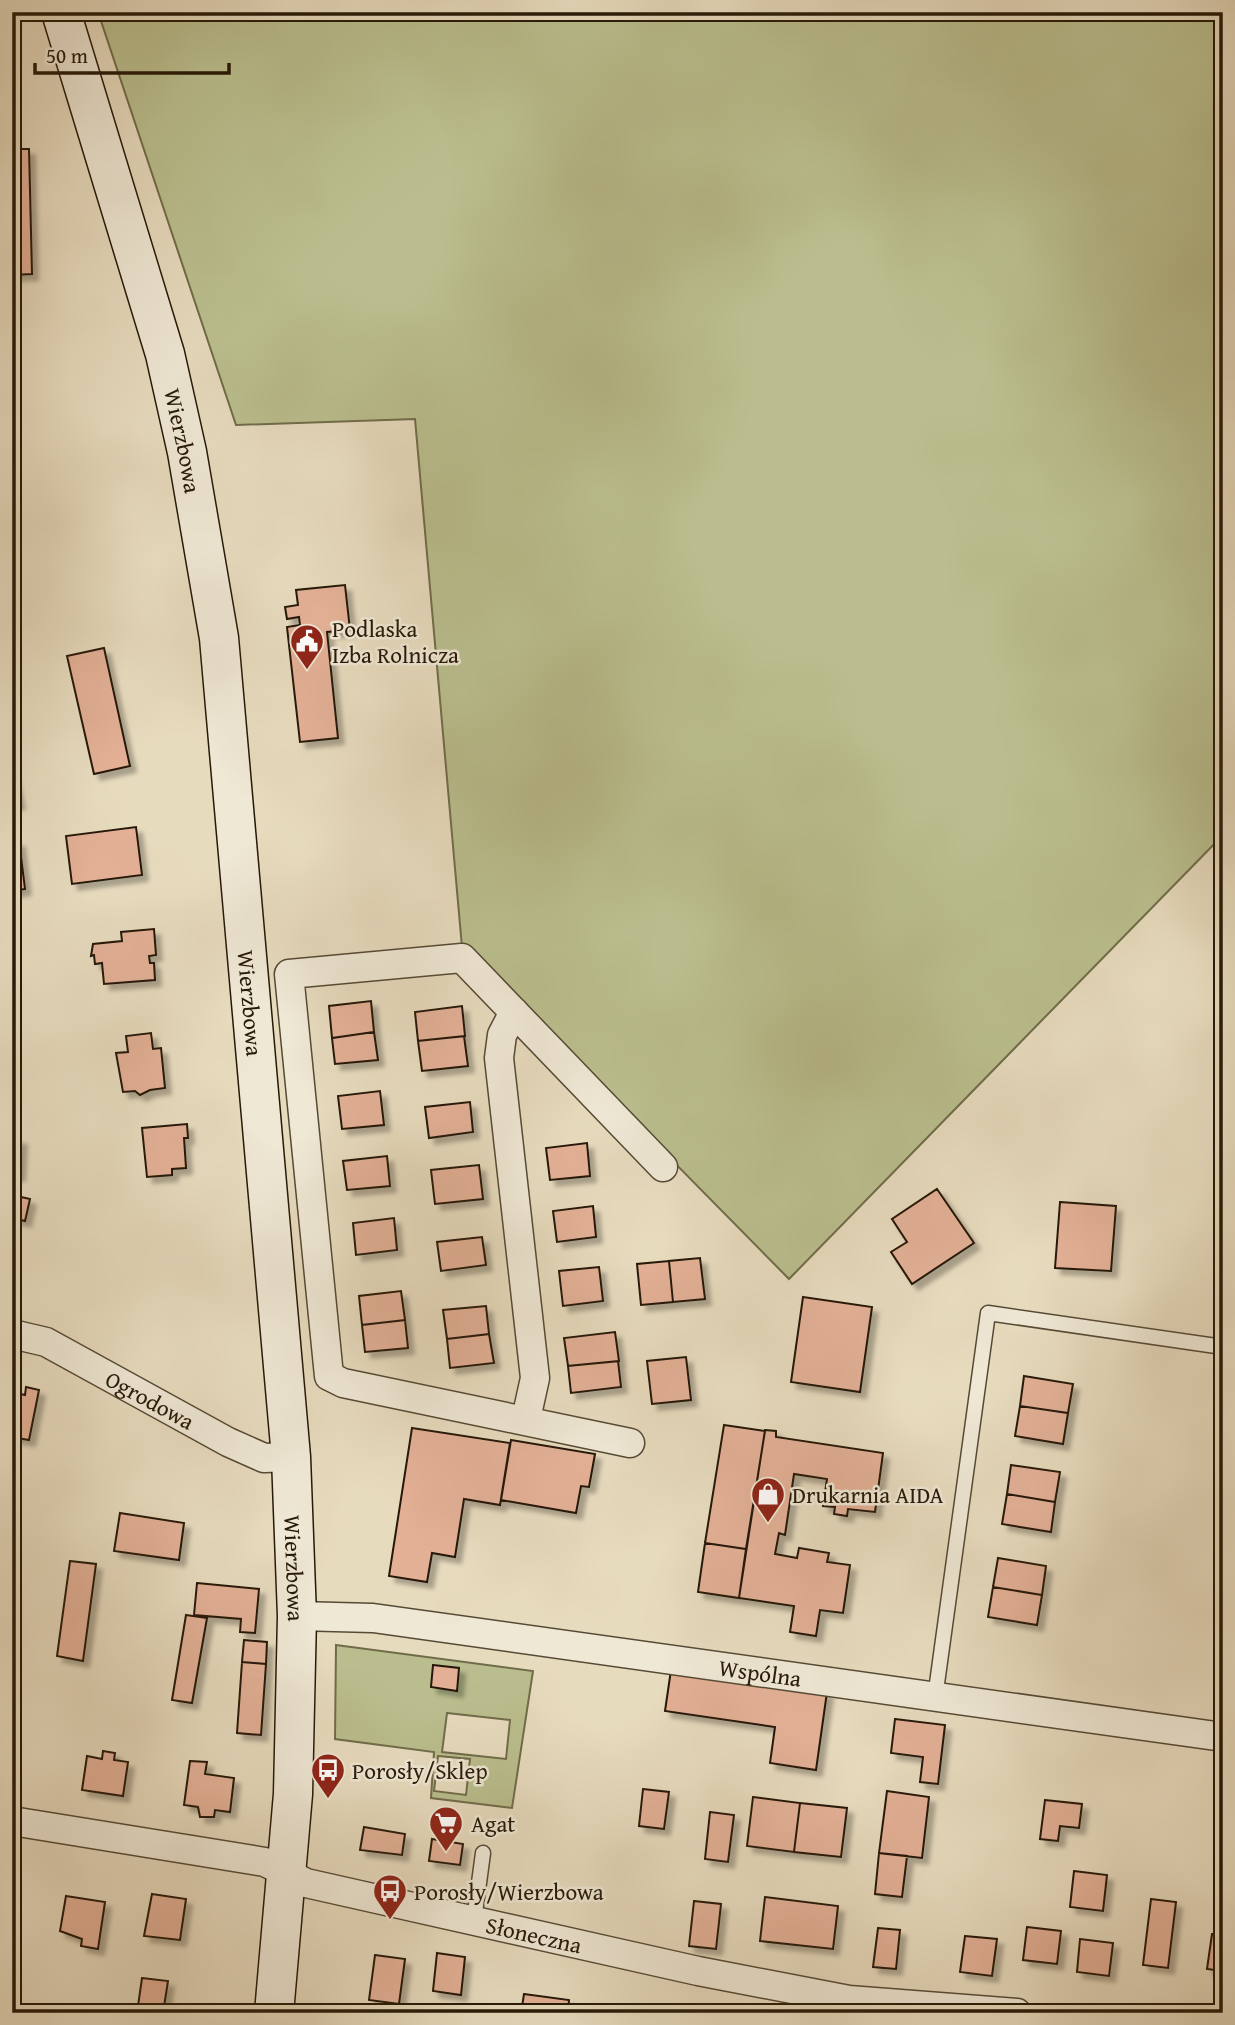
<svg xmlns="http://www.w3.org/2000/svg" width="1235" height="2025" font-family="'Gentium Book Plus',serif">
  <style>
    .green { fill: #babe8e; stroke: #706c4a; stroke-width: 2; fill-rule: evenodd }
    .building { fill: #e3b096; stroke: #261907; stroke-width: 2; filter: url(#shadow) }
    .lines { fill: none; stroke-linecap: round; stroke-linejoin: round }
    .lane-casing { stroke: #564a35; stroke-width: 17 }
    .street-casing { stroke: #564a35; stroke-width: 31 }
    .secondary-casing { stroke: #261907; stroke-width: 41 }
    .lane { stroke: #efe8d5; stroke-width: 14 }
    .street { stroke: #efe8d5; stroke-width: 28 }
    .secondary { stroke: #efe8d5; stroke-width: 38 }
    .labels { text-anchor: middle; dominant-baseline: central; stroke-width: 5; stroke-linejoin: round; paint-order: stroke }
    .street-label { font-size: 23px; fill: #261907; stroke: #efe8d5 }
    .poi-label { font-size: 23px; fill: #261907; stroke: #efe8d5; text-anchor: start }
  </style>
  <defs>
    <filter id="shadow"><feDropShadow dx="6" dy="6" stdDeviation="2" flood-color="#0004"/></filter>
  </defs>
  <rect width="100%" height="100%" fill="#e7dbbe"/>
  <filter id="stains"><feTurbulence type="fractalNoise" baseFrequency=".00286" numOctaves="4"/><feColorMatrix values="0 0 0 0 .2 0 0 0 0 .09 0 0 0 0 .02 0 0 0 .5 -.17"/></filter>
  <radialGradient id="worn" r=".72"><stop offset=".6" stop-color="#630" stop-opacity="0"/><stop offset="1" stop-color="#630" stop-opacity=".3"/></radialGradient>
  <path class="green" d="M 98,12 L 1223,12 L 1223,835 L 789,1279 L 462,947 L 415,419 L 236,425 Z
    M 336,1645 L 533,1671 L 512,1808 L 431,1798 L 434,1752 L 335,1739 ZM 447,1713 L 510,1720 L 506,1759 L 442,1752 ZM 438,1756 L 470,1759 L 466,1795 L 434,1791 Z"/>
  <path class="building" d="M 12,149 L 29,149 L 32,274 L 12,275 Z
    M 345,585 L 350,630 L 327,632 L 338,738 L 300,742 L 287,627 L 300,625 L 299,617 L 287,619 L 285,607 L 298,605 L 296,590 Z
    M 104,648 L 130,766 L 94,774 L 67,656 Z
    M 12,773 L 19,803 L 12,804 Z
    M 136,827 L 142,875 L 72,884 L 66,836 Z
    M 19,841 L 25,889 L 12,891 L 12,842 Z
    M 154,929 L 156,955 L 149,956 L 150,963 L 154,963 L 155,980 L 104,984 L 102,963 L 95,964 L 94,955 L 91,956 L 93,944 L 122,941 L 121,932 Z
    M 371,1001 L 374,1032 L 332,1038 L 329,1006 Z
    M 462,1006 L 465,1036 L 418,1041 L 415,1012 Z
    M 374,1032 L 378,1060 L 335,1064 L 332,1038 Z
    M 151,1033 L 153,1049 L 161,1048 L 165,1088 L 150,1090 L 140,1095 L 135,1091 L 123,1092 L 116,1053 L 128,1052 L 126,1036 Z
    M 464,1036 L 468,1066 L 422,1071 L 418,1041 Z
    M 380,1091 L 384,1125 L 342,1129 L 338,1096 Z
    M 470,1102 L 473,1132 L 429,1138 L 425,1107 Z
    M 187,1124 L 188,1138 L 184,1138 L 186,1168 L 172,1169 L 172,1175 L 147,1177 L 142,1128 Z
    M 12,1138 L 21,1139 L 19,1175 L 12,1175 Z
    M 587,1143 L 590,1176 L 550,1180 L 546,1148 Z
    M 387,1156 L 390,1186 L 347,1190 L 343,1161 Z
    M 479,1165 L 483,1199 L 435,1204 L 431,1170 Z
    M 937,1189 L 974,1243 L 912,1284 L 891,1252 L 907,1242 L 892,1219 Z
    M 12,1195 L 30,1199 L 25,1221 L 12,1218 Z
    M 1060,1202 L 1116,1206 L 1111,1271 L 1055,1268 Z
    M 593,1206 L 596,1237 L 557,1242 L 553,1211 Z
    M 394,1218 L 397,1250 L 356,1255 L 353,1223 Z
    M 482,1237 L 486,1265 L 441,1271 L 437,1242 Z
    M 700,1258 L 705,1299 L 673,1302 L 669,1261 Z
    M 669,1261 L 673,1302 L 641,1305 L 637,1264 Z
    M 599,1267 L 603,1301 L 563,1306 L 559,1271 Z
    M 401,1291 L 405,1320 L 362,1325 L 359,1296 Z
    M 803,1297 L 872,1307 L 860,1392 L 791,1382 Z
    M 486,1306 L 489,1334 L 447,1339 L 443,1310 Z
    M 405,1320 L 408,1348 L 365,1352 L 362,1325 Z
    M 615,1332 L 619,1361 L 568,1366 L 564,1338 Z
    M 489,1334 L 494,1363 L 450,1368 L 447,1339 Z
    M 686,1357 L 691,1400 L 652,1404 L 647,1361 Z
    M 618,1361 L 621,1387 L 571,1393 L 568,1366 Z
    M 1024,1376 L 1073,1384 L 1068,1413 L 1020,1406 Z
    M 26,1387 L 39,1390 L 29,1440 L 12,1437 L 12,1392 L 25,1395 Z
    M 1020,1406 L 1068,1413 L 1063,1444 L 1015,1436 Z
    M 724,1425 L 765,1431 L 746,1549 L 705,1543 Z
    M 412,1428 L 510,1443 L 500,1505 L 464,1499 L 455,1557 L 432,1553 L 427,1582 L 389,1576 Z
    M 765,1430 L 776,1431 L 776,1437 L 883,1453 L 875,1512 L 848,1509 L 847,1516 L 834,1514 L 835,1507 L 823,1506 L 827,1479 L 794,1474 L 785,1535 L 779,1533 L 775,1554 L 797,1558 L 799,1548 L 829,1553 L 827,1562 L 850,1565 L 843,1613 L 820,1610 L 816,1636 L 790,1632 L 794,1606 L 739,1598 Z
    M 511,1440 L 595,1454 L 589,1487 L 581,1486 L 576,1513 L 501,1500 Z
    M 1011,1465 L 1060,1472 L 1055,1502 L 1007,1494 Z
    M 1007,1494 L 1055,1502 L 1051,1532 L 1002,1524 Z
    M 120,1513 L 184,1523 L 179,1560 L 114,1551 Z
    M 705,1543 L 746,1549 L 739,1598 L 698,1592 Z
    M 998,1558 L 1046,1566 L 1042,1595 L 993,1587 Z
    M 70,1561 L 96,1564 L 83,1661 L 57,1656 Z
    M 197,1583 L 259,1589 L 255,1633 L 240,1632 L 241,1619 L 194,1615 Z
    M 993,1587 L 1042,1595 L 1037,1625 L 988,1617 Z
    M 186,1615 L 207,1618 L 192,1703 L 172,1700 Z
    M 244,1640 L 267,1642 L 266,1664 L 242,1662 Z
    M 242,1662 L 266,1664 L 261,1735 L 237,1733 Z
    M 433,1665 L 459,1668 L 457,1691 L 431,1687 Z
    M 671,1670 L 827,1692 L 816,1770 L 770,1763 L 775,1727 L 665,1711 Z
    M 895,1719 L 945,1725 L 938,1784 L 920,1782 L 923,1757 L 891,1753 Z
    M 103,1751 L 115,1753 L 114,1760 L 128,1762 L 123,1796 L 82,1790 L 87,1756 L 102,1759 Z
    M 190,1761 L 207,1762 L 205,1774 L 234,1778 L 230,1812 L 215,1810 L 214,1817 L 200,1817 L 198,1807 L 184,1805 Z
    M 643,1789 L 669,1792 L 664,1829 L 639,1826 Z
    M 887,1791 L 929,1797 L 922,1858 L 879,1853 Z
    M 753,1797 L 800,1803 L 794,1852 L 747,1846 Z
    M 1045,1800 L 1082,1804 L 1079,1828 L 1060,1826 L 1058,1841 L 1040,1839 Z
    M 800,1803 L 847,1808 L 841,1857 L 794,1852 Z
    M 710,1812 L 734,1815 L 728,1862 L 705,1859 Z
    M 364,1827 L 405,1834 L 402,1855 L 360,1850 Z
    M 432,1839 L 463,1844 L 460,1865 L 429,1861 Z
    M 879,1853 L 907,1856 L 902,1897 L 875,1894 Z
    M 1074,1871 L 1107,1875 L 1103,1911 L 1070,1907 Z
    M 152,1894 L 186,1899 L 180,1940 L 144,1936 Z
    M 66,1896 L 105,1902 L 98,1949 L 81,1946 L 82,1939 L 60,1931 Z
    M 765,1897 L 838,1906 L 833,1949 L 760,1941 Z
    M 1151,1899 L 1176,1902 L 1168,1968 L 1143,1965 Z
    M 694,1901 L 721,1904 L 716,1949 L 689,1946 Z
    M 1027,1927 L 1061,1931 L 1057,1964 L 1023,1960 Z
    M 878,1928 L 900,1930 L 896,1969 L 873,1967 Z
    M 1212,1934 L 1223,1935 L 1223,1971 L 1207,1969 Z
    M 965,1936 L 997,1939 L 992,1976 L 960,1972 Z
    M 1080,1939 L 1113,1943 L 1109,1976 L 1077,1972 Z
    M 437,1953 L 465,1957 L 461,1995 L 433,1991 Z
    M 375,1955 L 405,1959 L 399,2004 L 369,2000 Z
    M 142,1978 L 168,1981 L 163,2013 L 137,2013 Z
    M 524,1994 L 569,2000 L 568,2013 L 521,2013 Z"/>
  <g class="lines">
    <g class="lane-casing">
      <path id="lane" d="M 935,1698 L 988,1313 L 1223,1347
        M 474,1920 L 483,1853"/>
    </g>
    <g class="street-casing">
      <g id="street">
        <path d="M 514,1012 L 502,1035 L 499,1058 L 535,1378 L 526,1419"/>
        <path id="s1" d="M 12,1334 L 46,1342 L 228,1442 L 264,1458 L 291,1457"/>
        <path d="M 630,1443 L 343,1383 L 329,1376 L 289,974 L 462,958 L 663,1167"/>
        <path id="s2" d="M 297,1616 L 373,1618 L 1223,1737"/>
        <path id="s3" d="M 12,1821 L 265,1862 L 306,1883 L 698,1971 L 849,2000 L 1017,2013"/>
      </g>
    </g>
    <g class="secondary-casing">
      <g id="secondary">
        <path id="s4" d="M 61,12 L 165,354 L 187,452 L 219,638 L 291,1457 L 297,1616 L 293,1794 L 274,2013"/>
      </g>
    </g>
    <use href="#lane" class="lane"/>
    <use href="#street" class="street"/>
    <use href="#secondary" class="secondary"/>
  </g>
  <defs>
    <g id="civic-pin" transform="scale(1.75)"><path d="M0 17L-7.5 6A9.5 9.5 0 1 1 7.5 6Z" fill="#8f2418" stroke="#efe8d5"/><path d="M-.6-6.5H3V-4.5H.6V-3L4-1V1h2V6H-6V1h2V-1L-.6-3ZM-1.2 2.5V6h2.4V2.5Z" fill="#fff"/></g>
    <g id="shop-pin" transform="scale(1.75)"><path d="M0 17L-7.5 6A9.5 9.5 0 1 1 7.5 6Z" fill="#8f2418" stroke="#efe8d5"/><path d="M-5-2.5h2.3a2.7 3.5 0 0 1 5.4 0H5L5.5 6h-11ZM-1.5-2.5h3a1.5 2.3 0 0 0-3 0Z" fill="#fff"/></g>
    <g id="bus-pin" transform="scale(1.75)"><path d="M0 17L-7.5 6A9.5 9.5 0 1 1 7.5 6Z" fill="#8f2418" stroke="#efe8d5"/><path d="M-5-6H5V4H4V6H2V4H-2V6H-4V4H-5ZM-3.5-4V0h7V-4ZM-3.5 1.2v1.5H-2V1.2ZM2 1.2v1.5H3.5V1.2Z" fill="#fff"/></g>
    <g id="supermarket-pin" transform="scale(1.75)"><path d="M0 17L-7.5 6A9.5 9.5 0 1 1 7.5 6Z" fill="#8f2418" stroke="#efe8d5"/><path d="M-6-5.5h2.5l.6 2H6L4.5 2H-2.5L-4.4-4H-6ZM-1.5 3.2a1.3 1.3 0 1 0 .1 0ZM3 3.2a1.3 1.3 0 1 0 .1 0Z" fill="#fff"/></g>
  </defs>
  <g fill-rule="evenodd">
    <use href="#civic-pin" x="307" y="641"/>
    <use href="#shop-pin" x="768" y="1494"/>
    <use href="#bus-pin" x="328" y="1770"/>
    <use href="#supermarket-pin" x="446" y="1823"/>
    <use href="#bus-pin" x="390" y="1891"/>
  </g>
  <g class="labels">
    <g class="street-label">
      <text stroke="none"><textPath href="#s4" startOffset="446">Wierzbowa</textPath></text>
      <text stroke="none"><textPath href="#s4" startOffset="1013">Wierzbowa</textPath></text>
      <text stroke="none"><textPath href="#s1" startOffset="154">Ogrodowa</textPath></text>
      <text stroke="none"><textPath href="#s4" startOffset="1580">Wierzbowa</textPath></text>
      <text stroke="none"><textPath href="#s2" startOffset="467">Wspólna</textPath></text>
      <text stroke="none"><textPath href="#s3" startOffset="536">Słoneczna</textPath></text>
    </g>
    <g class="poi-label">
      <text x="332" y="628">Podlaska<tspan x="332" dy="26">Izba Rolnicza</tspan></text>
      <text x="792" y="1494">Drukarnia AIDA</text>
      <text x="352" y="1770">Porosły/Sklep</text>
      <text x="471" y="1823">Agat</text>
      <text x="414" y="1891">Porosły/Wierzbowa</text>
    </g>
  </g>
  <rect width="1235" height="2025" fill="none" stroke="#e7dbbe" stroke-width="42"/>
  <rect x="14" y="14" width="1207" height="1997" fill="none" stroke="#261907" stroke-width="3.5"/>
  <rect x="21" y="21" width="1193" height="1983" fill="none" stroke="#261907" stroke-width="2"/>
  <path d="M35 63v10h194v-10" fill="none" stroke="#261907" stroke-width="3.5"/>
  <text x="46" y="63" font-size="21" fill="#261907" stroke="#efe8d5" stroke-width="5" paint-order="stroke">50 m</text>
  <rect width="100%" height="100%" filter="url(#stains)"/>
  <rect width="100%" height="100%" fill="url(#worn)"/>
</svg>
